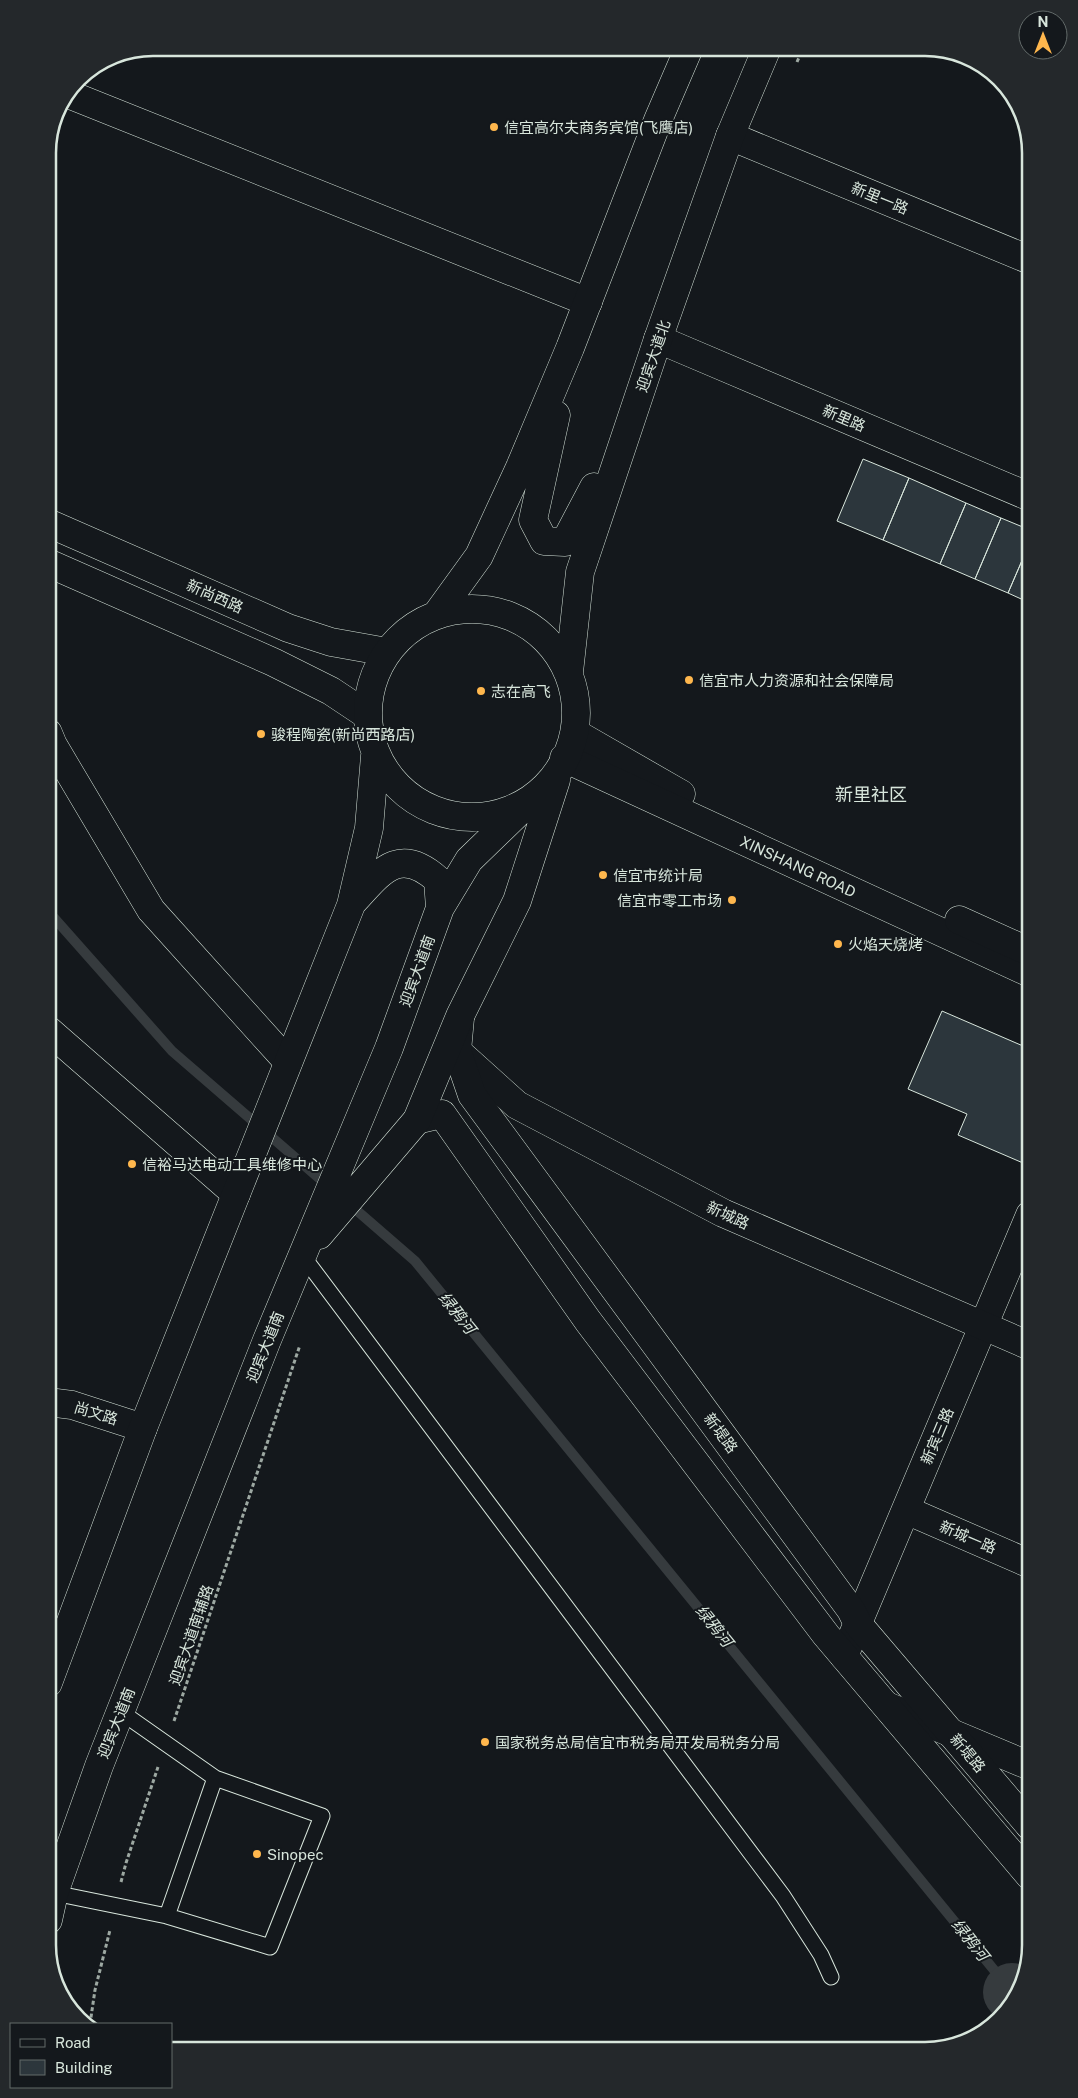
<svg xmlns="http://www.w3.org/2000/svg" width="1078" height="2098" font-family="'Public Sans','Noto Sans SC',sans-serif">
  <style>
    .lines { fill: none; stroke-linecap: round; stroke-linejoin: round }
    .stream { stroke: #363b3e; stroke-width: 10 }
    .river { stroke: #363b3e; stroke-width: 58 }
    .building { fill: #2c363c; stroke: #d8e6dc }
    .service-casing { stroke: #d8e6dc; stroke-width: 17 }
    .minor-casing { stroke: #d8e6dc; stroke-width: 29 }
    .tertiary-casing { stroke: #d8e6dc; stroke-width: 29 }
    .secondary-casing { stroke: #d8e6dc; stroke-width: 29 }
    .primary-casing { stroke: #d8e6dc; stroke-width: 29 }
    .trunk-casing { stroke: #d8e6dc; stroke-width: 29 }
    .path { stroke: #9da8a2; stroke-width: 3; stroke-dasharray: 4 2.5; stroke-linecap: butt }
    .service { stroke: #14181c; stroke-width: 15 }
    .minor { stroke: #14181c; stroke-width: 28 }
    .tertiary { stroke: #14181c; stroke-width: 28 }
    .secondary { stroke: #14181c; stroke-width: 28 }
    .primary { stroke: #14181c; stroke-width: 28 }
    .trunk { stroke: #14181c; stroke-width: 28 }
    .poi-dot { fill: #ffb74d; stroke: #14181c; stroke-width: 2 }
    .labels { text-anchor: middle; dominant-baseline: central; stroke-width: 4; stroke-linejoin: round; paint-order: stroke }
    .poi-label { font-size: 15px; fill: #d8e6dc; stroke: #14181c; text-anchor: start }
    .street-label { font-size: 15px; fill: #d8e6dc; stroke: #14181c }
    .water-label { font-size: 16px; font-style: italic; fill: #d8e6dc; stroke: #14181c }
    .quarter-label { font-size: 18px; fill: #d8e6dc; stroke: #14181c }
    .rim { fill: none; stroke: #d8e6dc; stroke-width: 2.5 }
  </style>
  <rect width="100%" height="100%" fill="#14181c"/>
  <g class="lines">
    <path class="stream" d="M 48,911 L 172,1051 L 328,1186
      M 347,1202 L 415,1261 L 1012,1992"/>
    <path class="river" d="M 1012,1992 L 1015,1995"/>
  </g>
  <path class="building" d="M 863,459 L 909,478 L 883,540 L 837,521 Z
    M 909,478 L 966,503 L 940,564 L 883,540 Z
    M 966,503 L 1001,518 L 975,579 L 940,564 Z
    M 1001,518 L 1030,530 L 1030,542 L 1008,593 L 975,579 Z
    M 1030,542 L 1030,603 L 1008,593 Z
    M 942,1011 L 1030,1049 L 1030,1166 L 958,1135 L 967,1114 L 908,1089 Z"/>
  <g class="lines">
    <g class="service-casing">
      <path id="service" d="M 302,1255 L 783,1896 L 821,1955 L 831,1977
        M 54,1893 L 167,1916 L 215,1778 L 121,1712
        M 167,1916 L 270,1947 L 322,1816 L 215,1778"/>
    </g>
    <g class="minor-casing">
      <path id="minor" d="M 68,94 L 588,302
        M 730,136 L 1030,260
        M 658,339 L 1030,497
        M 48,1030 L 236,1194
        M 906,1510 L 1030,1564
        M 844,1656 L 1030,1215
        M 887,1706 L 1030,1766"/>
    </g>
    <g class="tertiary-casing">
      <path id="tertiary" d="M 48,733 L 53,745 L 151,910 L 288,1062
        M 449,1047 L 457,1051 L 517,1105 L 723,1213 L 1030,1346"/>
    </g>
    <g class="secondary-casing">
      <path id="secondary" d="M 460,1018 L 457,1051 L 472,1095 L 851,1610 L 858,1624 L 1030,1826
        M 417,1120 L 442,1114 L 588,1321 L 826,1635 L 1030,1876
        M 48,1402 L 72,1405 L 143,1428"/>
    </g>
    <g class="primary-casing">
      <g id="primary">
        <path d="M 48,523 L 288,628 L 331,642 L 387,652"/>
        <path d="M 48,563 L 273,662 L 331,691 L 367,715"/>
        <path d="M 575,733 L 681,794"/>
        <path id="s1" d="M 564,758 L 1030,973"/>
        <path d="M 959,920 L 1030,952"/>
      </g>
    </g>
    <g class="trunk-casing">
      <path id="trunk" d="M 556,415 L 533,520 L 544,541 L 565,542 L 594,487
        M368 713a104 104 0 1 1 208 0a104 104 0 1 1-208 0Z
        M 437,614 L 479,556 L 520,467 L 570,348 L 658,120 L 689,48
        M 569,672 L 580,572 L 658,339 L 730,136 L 767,48
        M 352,903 C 380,873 398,844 438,880 L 440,908
        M 319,1235 L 417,1120 L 460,1016 L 517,901 L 556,780
        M 48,1683 L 143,1428 L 351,905 L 369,828 L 375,756
        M 48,1920 L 54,1893 L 99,1766 L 267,1340 L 389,1048 L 440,908 L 469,860 L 530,801"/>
    </g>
    <path class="path" d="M 797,62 L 803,48
      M 174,1721 L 300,1345
      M 121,1882 L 126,1863 L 158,1767
      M 90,2024 L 95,1990 L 110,1930"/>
    <use href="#service" class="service"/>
    <use href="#minor" class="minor"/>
    <use href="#tertiary" class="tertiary"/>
    <use href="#secondary" class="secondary"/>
    <use href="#primary" class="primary"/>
    <use href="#trunk" class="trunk"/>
  </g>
  <g class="poi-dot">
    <circle cx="494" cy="127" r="5"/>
    <circle cx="689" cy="680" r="5"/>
    <circle cx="481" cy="691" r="5"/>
    <circle cx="261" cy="734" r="5"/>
    <circle cx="603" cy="875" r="5"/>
    <circle cx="732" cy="900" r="5"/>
    <circle cx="838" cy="944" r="5"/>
    <circle cx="132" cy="1164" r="5"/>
    <circle cx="485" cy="1742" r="5"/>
    <circle cx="257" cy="1854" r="5"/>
  </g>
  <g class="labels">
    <g class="poi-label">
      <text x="504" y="127">信宜高尔夫商务宾馆(飞鹰店)</text>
      <text x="699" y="680">信宜市人力资源和社会保障局</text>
      <text x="491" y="691">志在高飞</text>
      <text x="271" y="734">骏程陶瓷(新尚西路店)</text>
      <text x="613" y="875">信宜市统计局</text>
      <text x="722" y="900" text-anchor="end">信宜市零工市场</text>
      <text x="848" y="944">火焰天烧烤</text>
      <text x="142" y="1164">信裕马达电动工具维修中心</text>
      <text x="495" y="1742">国家税务总局信宜市税务局开发局税务分局</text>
      <text x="267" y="1854">Sinopec</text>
    </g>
    <g class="street-label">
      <text transform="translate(880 198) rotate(22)">新里一路</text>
      <text transform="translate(653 356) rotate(-71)">迎宾大道北</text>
      <text transform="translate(844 418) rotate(23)">新里路</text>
      <text transform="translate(215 596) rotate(24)">新尚西路</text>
      <text stroke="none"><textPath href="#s1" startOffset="258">XINSHANG ROAD</textPath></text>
      <text transform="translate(417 971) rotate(-70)">迎宾大道南</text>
      <text transform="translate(728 1215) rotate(25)">新城路</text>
      <text transform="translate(265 1347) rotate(-68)">迎宾大道南</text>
      <text transform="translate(96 1413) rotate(17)">尚文路</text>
      <text transform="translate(721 1433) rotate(54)">新堤路</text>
      <text transform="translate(937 1436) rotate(-67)">新宾三路</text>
      <text transform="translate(968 1537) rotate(23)">新城一路</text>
      <text transform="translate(191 1635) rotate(-71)">迎宾大道南辅路</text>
      <text transform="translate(116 1723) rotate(-68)">迎宾大道南</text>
      <text transform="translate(968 1753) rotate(50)">新堤路</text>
    </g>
    <g class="water-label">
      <text transform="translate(457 1313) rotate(51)">绿鸦河</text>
      <text transform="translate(714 1626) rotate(51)">绿鸦河</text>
      <text transform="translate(970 1940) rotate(51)">绿鸦河</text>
    </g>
    <g class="quarter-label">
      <text x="871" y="794">新里社区</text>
    </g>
  </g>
  <path d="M0 0H1078V2098H0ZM153 56H925A97 97 0 0 1 1022 153V1945A97 97 0 0 1 925 2042H153A97 97 0 0 1 56 1945V153A97 97 0 0 1 153 56Z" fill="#24282b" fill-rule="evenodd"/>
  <path class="rim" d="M153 56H925A97 97 0 0 1 1022 153V1945A97 97 0 0 1 925 2042H153A97 97 0 0 1 56 1945V153A97 97 0 0 1 153 56Z"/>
  <rect x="10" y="2023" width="162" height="65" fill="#14181c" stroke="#626a69"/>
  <rect x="20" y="2039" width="25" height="8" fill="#14181c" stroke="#626a69"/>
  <text x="55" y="2048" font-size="15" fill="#d8e6dc">Road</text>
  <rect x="20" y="2060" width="25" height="15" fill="#2c363c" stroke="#626a69"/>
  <text x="55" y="2073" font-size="15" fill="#d8e6dc">Building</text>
  <g transform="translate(1043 35)"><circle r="24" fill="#14181c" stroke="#626a69"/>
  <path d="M0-4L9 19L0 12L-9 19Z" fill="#ffb74d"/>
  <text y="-8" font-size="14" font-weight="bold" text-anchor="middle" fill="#d8e6dc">N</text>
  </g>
</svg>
